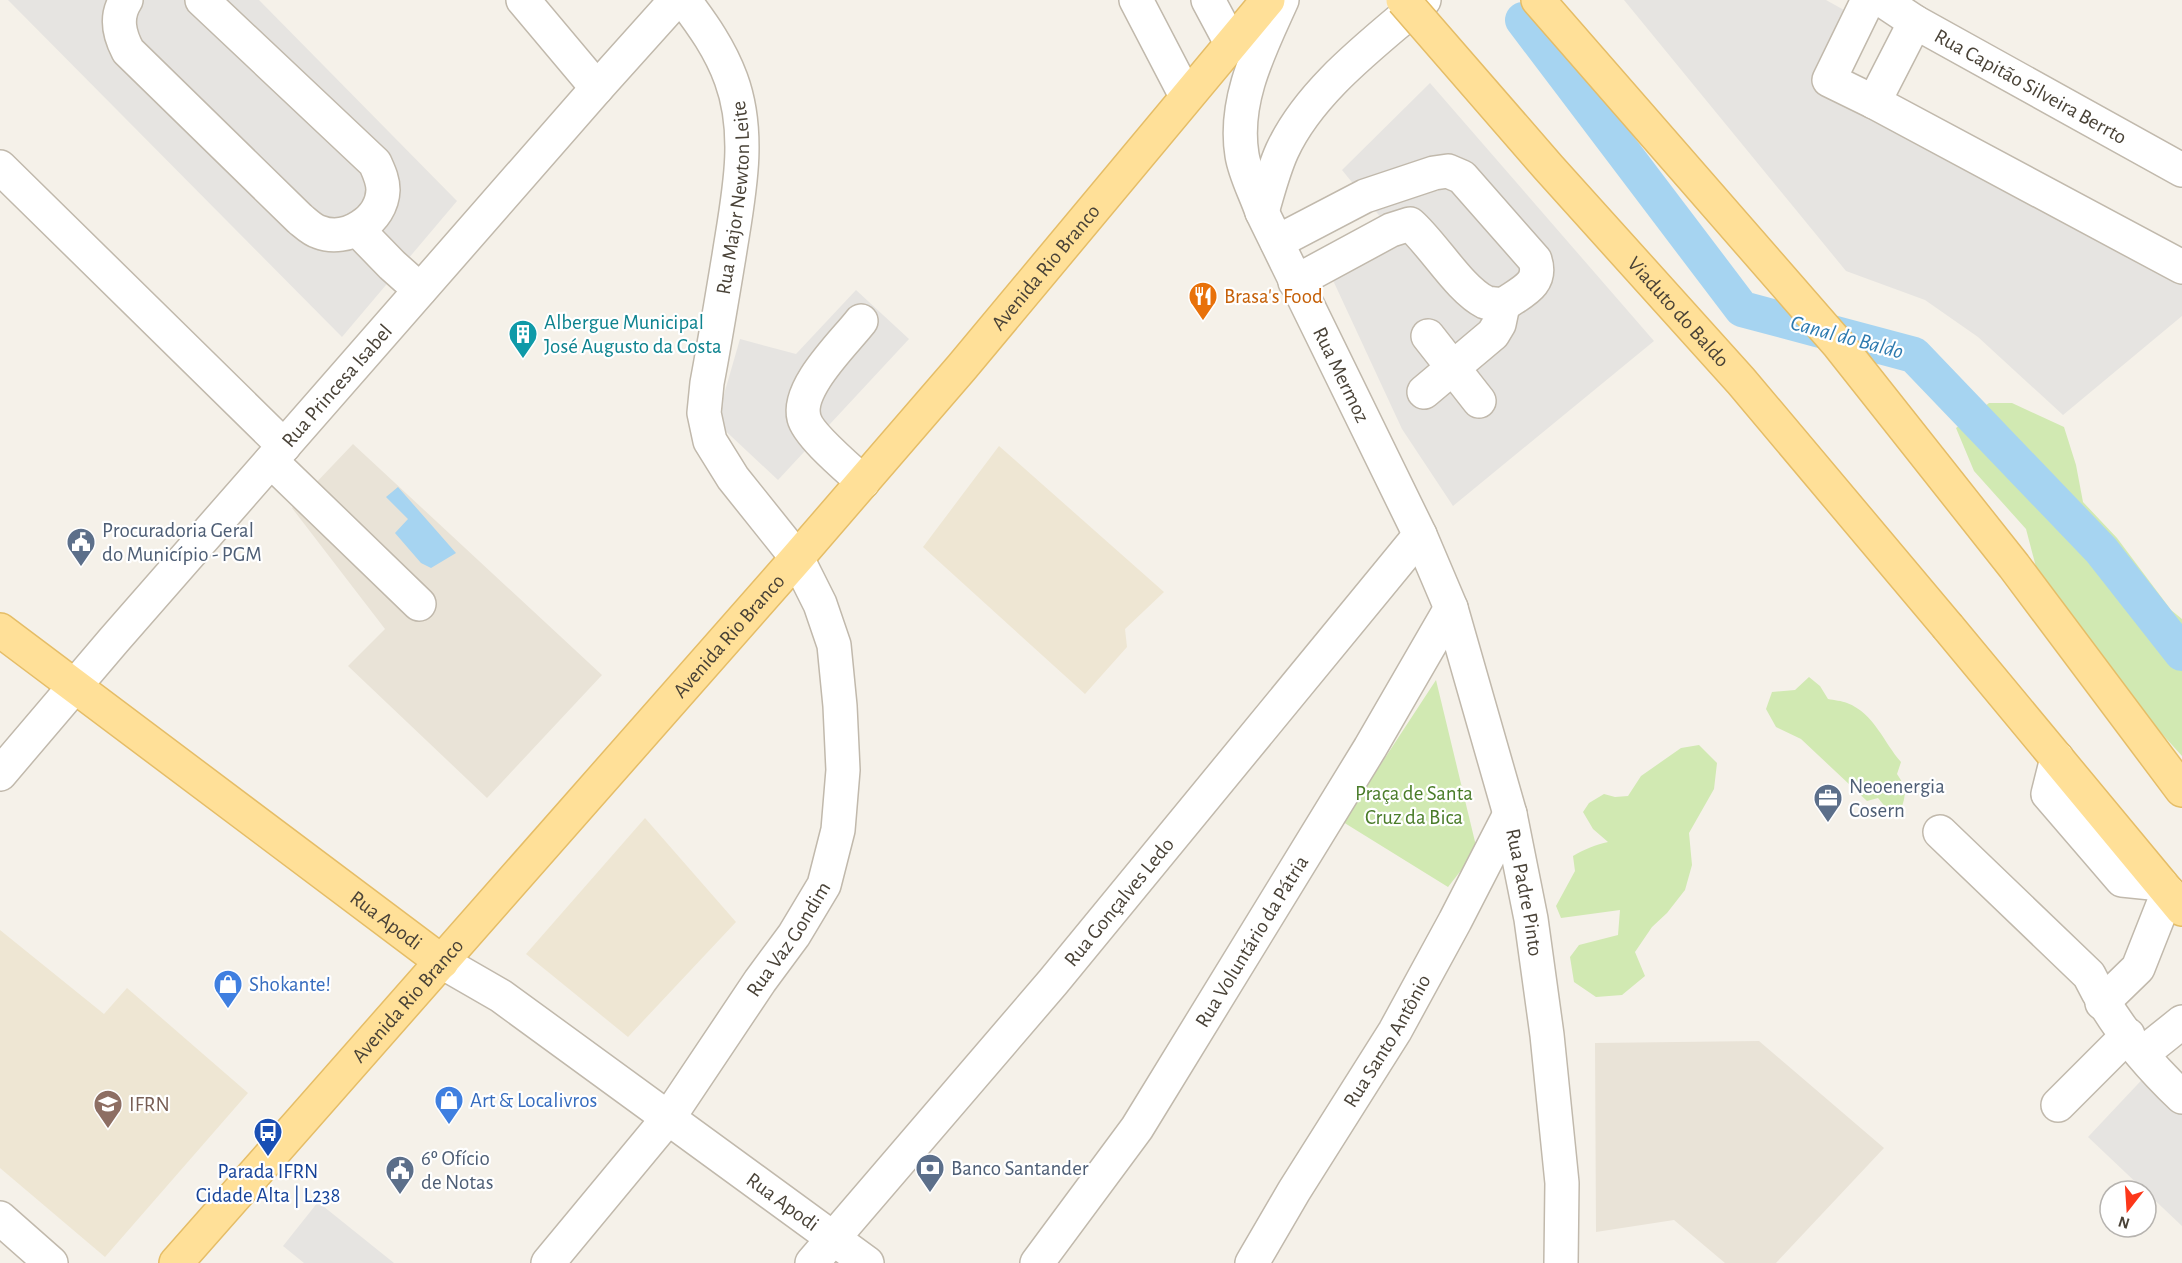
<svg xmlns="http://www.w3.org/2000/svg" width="2182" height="1263" font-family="'Alegreya Sans',sans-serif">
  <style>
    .residential { fill: #e9e3d7 }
    .education { fill: #eee6d3 }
    .green { fill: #d1e9b2 }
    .parking { fill: #e6e4e1 }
    .water { fill: #a6d4f1 }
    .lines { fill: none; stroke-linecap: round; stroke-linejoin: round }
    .canal { stroke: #a6d4f1; stroke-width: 36 }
    .minor-casing { stroke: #c1b9ac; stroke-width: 36 }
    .major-casing { stroke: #e5bd67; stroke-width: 36 }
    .minor { stroke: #fff; stroke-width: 33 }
    .major { stroke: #ffe098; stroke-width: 33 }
    .major-bridge-casing { stroke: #e5bd67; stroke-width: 36; stroke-linecap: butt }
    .major-bridge { stroke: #ffe098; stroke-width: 33 }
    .labels { text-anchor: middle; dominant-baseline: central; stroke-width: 4.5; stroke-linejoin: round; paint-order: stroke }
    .street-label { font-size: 21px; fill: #494237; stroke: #fff }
    .food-label { font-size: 21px; fill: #c56008; stroke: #fff; text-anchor: start }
    .culture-label { font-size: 21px; fill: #0d838f; stroke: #fff; text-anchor: start }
    .service-label { font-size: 21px; fill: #4e5e75; stroke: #fff; text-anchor: start }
    .park-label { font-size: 21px; fill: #4a7c29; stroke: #fff }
    .shop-label { font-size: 21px; fill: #366cbe; stroke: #fff; text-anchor: start }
    .education-label { font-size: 21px; fill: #785e54; stroke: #fff; text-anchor: start }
    .transit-label { font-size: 21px; fill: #164399; stroke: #fff }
    .water-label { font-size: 22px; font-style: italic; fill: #2d7aaf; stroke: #fff }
  </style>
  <rect width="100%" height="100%" fill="#f5f1e9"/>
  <path class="residential" d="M 353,444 L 602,675 L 487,798 L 348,666 L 385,629 L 292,508 Z
    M 1759,1041 L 1884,1148 L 1776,1263 L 1725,1263 L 1674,1220 L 1596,1232 L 1595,1043 Z"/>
  <path class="education" d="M 999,446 L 1164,592 L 1125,629 L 1127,647 L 1085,694 L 923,547 Z
    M 645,818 L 736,922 L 628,1037 L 526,954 Z
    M 0,930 L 104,1014 L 127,988 L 248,1093 L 105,1257 L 0,1168 Z"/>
  <path class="green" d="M 1989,403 L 2012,403 L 2064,427 L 2076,465 L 2083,502 L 2117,538 L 2171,610 L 2182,619 L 2182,756 L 2144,714 L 2095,654 L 2060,598 L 2036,567 L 2026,529 L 1974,471 L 1956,428 Z
    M 1809,677 L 1820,686 L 1828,699 C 1834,700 1842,701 1847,703 C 1874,713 1884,743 1901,762 L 1897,774 C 1905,786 1907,792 1902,806 L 1887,809 L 1878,798 L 1867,801 L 1801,739 L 1776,727 L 1766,709 L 1772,692 L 1795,690 Z
    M 1436,680 L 1477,850 L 1448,887 L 1343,822 Z
    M 1699,745 L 1717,763 L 1714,789 L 1689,833 L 1692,865 L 1685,890 L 1667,913 L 1652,927 L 1635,952 L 1645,976 L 1622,995 L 1596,997 L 1574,982 L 1570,957 L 1579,945 L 1618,935 L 1620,910 L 1561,918 L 1556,906 L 1575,871 L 1573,856 C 1583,850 1597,844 1608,842 L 1593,829 L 1583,812 L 1589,803 L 1604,794 L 1615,797 L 1628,796 L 1641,776 L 1681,748 Z"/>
  <path class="parking" d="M 8,0 L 259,0 L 457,201 L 342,337 Z
    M 1624,0 L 1826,0 L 1844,10 L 1813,72 L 1874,102 L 2182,267 L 2182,316 L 2063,415 L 1978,337 L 1925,300 L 1846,271 Z
    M 1430,83 L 1654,341 L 1453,506 L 1402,429 L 1331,276 L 1391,230 L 1342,170 Z
    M 856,290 L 909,339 L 778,480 L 716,422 L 740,339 L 796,354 Z
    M 2152,1069 L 2182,1097 L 2182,1226 L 2088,1137 Z
    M 318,1202 L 379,1251 L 394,1263 L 304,1263 L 283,1246 Z"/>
  <path class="water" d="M 398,487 L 456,553 L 431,568 L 421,563 L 395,533 L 408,519 L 386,497 Z"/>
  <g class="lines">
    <path class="canal" d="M 1523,20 L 1742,309 L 1914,355 L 2101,550 L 2182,653"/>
    <g class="minor-casing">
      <g id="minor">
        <path d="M 126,0 C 115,17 119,34 128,51 L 300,219 C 305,223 312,230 319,232 C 347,243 382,220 383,190 C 383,180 379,172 375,163 L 202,0"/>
        <path d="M 523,0 L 597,88"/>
        <path d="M 1136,0 L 1186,96"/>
        <path d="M 1208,0 L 1231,43"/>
        <path id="s1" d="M 1282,0 C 1260,49 1233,100 1242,155 C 1245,174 1256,194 1262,212 L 1420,535 L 1451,608 L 1510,814 L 1531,919 L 1547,1035 L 1562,1183 L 1561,1263"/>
        <path d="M 1868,0 L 1829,80 L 1874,102 L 2182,267"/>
        <path id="s2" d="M 1882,0 L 1915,22 L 2182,170"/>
        <path d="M 1874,102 L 1915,22"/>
        <path d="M 0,167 L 284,446"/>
        <path d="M 1262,212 C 1268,192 1273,171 1282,151 C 1310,90 1374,43 1424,0"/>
        <path d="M 358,230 L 392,265 L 420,290"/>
        <path d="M 1277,242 L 1365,196 L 1434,173 L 1448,171 L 1462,177 L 1535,260 C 1543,285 1521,292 1503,305 C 1497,304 1490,304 1485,302 C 1460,290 1433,244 1410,224 L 1391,230 L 1295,282"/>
        <path d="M 861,321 C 844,343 796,388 804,418 C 808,435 849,469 863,482"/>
        <path d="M 1428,336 L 1479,401"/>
        <path d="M 1424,392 L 1493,334 L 1499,324 L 1503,305"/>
        <path d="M 271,461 L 419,604"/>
        <path d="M 2057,758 L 2048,794 L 2122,880 L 2161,884"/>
        <path id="s3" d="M 0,774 L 114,640 L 597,88 L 676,0"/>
        <path d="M 1940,832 L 2089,975 C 2111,1020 2145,1062 2182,1097"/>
        <path id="s4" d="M 442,962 L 501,996 L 867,1263"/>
        <path d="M 2102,1003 L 2138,968 L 2168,892"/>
        <path d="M 2142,1054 L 2182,1022"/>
        <path d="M 2058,1105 L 2128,1035"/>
        <path d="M 0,1218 L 51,1263"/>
        <path id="s5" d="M 548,1263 L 669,1117 L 760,981 L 794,935 L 824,885 L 838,830 L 843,770 L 840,706 L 834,645 L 820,604 L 797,558 L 733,478 L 710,441 L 704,413 L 707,383 C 715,341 722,298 729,256 C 738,198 752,136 731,79 C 720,49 703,25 684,0"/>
        <path id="s6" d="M 812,1263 L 1053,982 L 1420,535"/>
        <path id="s7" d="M 1037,1263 L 1137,1128 L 1370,748 L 1451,608"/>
        <path id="s8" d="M 1252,1263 L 1294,1191 L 1395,1031 L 1455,921 L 1510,814"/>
      </g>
    </g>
    <g class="major-casing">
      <g id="major">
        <path d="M 1538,0 L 1839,345 L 2014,566 L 2182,790"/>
        <path d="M 1948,627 L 2182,909"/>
        <path id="s9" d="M 0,630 L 442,962"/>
        <path id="s10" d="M 176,1263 L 797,558 L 962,367 L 1268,0"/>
      </g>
    </g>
    <use href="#minor" class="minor"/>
    <use href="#major" class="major"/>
    <g class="major-bridge-casing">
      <g id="major-bridge">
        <path id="s11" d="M 1403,0 L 1549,168 L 1741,381 L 1948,627"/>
      </g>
    </g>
    <use href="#major-bridge" class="major-bridge"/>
  </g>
  <defs>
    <g id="restaurant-pin" transform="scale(1.5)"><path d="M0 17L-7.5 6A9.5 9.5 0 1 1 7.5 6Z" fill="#e8710a" stroke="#fff"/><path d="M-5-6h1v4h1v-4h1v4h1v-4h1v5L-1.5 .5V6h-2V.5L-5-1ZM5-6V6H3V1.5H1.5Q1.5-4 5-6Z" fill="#fff"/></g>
    <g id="building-pin" transform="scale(1.5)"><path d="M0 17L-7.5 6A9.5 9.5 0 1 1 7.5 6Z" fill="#0f9aa8" stroke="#fff"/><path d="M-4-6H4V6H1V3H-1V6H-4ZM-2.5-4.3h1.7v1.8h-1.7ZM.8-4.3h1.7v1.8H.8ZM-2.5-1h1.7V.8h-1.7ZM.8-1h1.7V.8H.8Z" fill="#fff"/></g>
    <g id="civic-pin" transform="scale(1.5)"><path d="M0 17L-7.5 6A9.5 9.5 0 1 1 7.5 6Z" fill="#5c6f8a" stroke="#fff"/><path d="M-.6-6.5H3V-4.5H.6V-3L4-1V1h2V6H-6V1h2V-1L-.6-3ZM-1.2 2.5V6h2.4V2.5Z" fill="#fff"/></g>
    <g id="office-pin" transform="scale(1.5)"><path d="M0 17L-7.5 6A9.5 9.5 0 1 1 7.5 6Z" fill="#5c6f8a" stroke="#fff"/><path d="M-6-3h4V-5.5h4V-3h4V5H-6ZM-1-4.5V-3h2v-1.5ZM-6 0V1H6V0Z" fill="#fff"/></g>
    <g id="shop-pin" transform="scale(1.5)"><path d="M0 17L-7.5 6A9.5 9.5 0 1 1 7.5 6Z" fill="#3f7fe0" stroke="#fff"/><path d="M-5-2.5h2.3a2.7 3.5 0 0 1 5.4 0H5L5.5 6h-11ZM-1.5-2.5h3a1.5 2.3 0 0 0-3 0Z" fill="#fff"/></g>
    <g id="university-pin" transform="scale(1.5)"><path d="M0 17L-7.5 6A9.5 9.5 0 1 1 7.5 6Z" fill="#8d6e63" stroke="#fff"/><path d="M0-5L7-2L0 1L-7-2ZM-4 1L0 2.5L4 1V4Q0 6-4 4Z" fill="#fff"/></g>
    <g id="bus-pin" transform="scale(1.5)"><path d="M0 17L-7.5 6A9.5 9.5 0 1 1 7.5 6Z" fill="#1a4fb4" stroke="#fff"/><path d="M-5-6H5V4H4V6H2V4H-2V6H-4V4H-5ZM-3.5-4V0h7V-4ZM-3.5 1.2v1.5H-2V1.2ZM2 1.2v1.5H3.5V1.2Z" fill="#fff"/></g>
    <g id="bank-pin" transform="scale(1.5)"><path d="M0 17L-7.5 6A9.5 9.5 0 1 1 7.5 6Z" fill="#5c6f8a" stroke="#fff"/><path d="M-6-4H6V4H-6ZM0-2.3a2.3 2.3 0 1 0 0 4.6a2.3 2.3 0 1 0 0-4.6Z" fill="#fff"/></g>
  </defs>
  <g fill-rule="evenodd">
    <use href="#restaurant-pin" x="1203" y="296"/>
    <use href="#building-pin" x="523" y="334"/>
    <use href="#civic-pin" x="81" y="542"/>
    <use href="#office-pin" x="1828" y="798"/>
    <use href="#shop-pin" x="228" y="984"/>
    <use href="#shop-pin" x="449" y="1100"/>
    <use href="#university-pin" x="108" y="1104"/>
    <use href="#bus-pin" x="268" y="1132"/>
    <use href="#bank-pin" x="930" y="1168"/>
    <use href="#civic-pin" x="400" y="1170"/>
  </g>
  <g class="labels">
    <g class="street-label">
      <text stroke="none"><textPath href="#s2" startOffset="172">Rua Capitão Silveira Berrto</textPath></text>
      <text stroke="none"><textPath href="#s5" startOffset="1198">Rua Major Newton Leite</textPath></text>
      <text stroke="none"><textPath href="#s10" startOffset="1322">Avenida Rio Branco</textPath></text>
      <text stroke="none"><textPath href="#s11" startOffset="416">Viaduto do Baldo</textPath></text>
      <text stroke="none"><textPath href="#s1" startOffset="404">Rua Mermoz</textPath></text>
      <text stroke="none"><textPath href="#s3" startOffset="514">Rua Princesa Isabel</textPath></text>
      <text stroke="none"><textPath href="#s10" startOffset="836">Avenida Rio Branco</textPath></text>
      <text stroke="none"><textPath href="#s1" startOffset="956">Rua Padre Pinto</textPath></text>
      <text stroke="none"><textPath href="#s6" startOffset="474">Rua Gonçalves Ledo</textPath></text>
      <text stroke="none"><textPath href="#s9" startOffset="483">Rua Apodi</textPath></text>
      <text stroke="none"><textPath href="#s5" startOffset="404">Rua Vaz Gondim</textPath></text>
      <text stroke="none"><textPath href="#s7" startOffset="387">Rua Voluntário da Pátria</textPath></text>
      <text stroke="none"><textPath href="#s10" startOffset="350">Avenida Rio Branco</textPath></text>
      <text stroke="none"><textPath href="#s8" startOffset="260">Rua Santo Antônio</textPath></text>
      <text stroke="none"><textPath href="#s4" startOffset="417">Rua Apodi</textPath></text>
    </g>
    <g class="food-label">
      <text x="1224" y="296">Brasa's Food</text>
    </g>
    <g class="culture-label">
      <text x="544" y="322">Albergue Municipal<tspan x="544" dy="24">José Augusto da Costa</tspan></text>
    </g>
    <g class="service-label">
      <text x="102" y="530">Procuradoria Geral<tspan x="102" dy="24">do Município - PGM</tspan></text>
      <text x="1849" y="786">Neoenergia<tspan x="1849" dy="24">Cosern</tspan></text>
      <text x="421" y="1158">6º Ofício<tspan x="421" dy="24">de Notas</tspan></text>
      <text x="951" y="1168">Banco Santander</text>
    </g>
    <g class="park-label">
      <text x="1414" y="793">Praça de Santa<tspan x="1414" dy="24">Cruz da Bica</tspan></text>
    </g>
    <g class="shop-label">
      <text x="249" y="984">Shokante!</text>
      <text x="470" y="1100">Art &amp; Localivros</text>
    </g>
    <g class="education-label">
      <text x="129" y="1104">IFRN</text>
    </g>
    <g class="transit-label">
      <text x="268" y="1171">Parada IFRN<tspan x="268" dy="24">Cidade Alta | L238</tspan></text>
    </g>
    <g class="water-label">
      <text transform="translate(1847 337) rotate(15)">Canal do Baldo</text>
    </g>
  </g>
  <g transform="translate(2128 1209) rotate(197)"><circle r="28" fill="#ffffff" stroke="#b6b3af" stroke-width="1.5"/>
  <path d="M0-4.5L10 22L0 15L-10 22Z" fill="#fc371a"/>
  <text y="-9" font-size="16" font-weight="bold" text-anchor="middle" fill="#494237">N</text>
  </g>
</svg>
